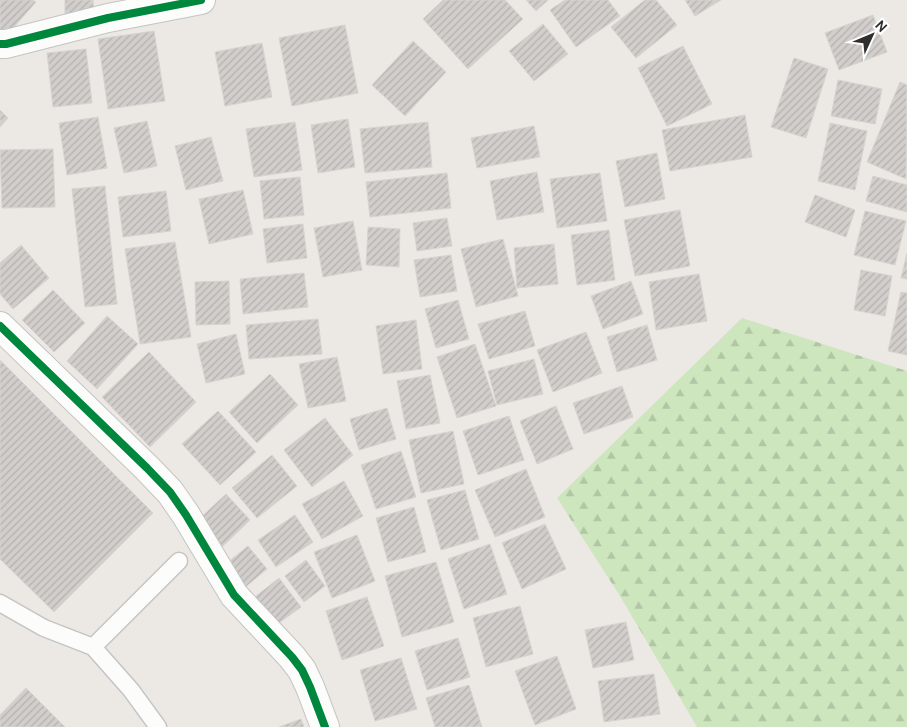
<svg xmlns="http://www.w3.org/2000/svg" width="907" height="727" font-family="Cabin,sans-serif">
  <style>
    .forest { fill: url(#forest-firs) }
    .building { fill: url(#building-hatch); stroke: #d7d4d0 }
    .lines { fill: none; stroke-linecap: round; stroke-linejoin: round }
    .lane-casing { stroke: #c5c4c5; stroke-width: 19 }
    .street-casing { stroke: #c5c4c5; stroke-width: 30 }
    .lane { stroke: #fcfcfb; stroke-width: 16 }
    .street { stroke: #fcfcfb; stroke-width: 28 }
    .cycleway-casing { stroke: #fff; stroke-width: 11 }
    .cycleway { stroke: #00873e; stroke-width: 8 }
  </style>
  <defs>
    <pattern id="forest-firs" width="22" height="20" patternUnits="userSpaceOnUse" patternTransform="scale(1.25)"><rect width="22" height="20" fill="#cee6be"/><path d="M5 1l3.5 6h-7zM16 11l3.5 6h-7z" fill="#b1c6a4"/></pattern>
    <pattern id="building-hatch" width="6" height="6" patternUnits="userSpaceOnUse" patternTransform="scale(1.25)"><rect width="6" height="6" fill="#d1cecb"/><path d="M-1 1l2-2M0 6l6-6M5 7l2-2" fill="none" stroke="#b4b1af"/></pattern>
  </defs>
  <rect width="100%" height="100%" fill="#ece8e4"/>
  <path class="forest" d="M 742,318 L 907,371 L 907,727 L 697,727 L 620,596 L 557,498 Z"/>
  <path class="building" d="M 0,0 L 33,0 L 36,2 L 7,35 L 0,29 Z
    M 65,0 L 93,0 L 94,15 L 65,16 Z
    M 443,0 L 505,0 L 523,19 L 468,69 L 423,19 Z
    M 526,0 L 548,0 L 536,11 Z
    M 565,0 L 608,0 L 620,16 L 576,47 L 550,10 Z
    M 645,0 L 656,0 L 677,25 L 636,58 L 611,27 Z
    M 685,0 L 721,0 L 695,16 Z
    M 873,15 L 887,52 L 839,70 L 825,33 Z
    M 543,24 L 568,54 L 534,81 L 509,51 Z
    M 345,25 L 358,93 L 292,106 L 279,38 Z
    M 154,31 L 165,101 L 108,109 L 98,39 Z
    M 413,41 L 446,72 L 405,116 L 372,85 Z
    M 262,43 L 272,97 L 225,106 L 215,52 Z
    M 683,46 L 712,104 L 667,126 L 638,68 Z
    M 86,49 L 92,103 L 53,107 L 47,53 Z
    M 794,58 L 828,69 L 806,138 L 771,127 Z
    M 838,80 L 882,89 L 875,124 L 831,116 Z
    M 900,82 L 907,85 L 906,179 L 867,162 Z
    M 0,110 L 8,118 L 0,127 Z
    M 745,115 L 752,157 L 670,171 L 662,130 Z
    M 98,117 L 107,168 L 67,175 L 59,123 Z
    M 348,119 L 355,167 L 318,173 L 311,125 Z
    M 147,121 L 157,166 L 124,173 L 114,128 Z
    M 295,122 L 302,170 L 254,177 L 246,129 Z
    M 428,122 L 432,167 L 365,173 L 360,129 Z
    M 830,123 L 867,131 L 855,190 L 818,181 Z
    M 534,126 L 540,157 L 477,168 L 471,138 Z
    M 211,137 L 223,181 L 186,190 L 175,146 Z
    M 53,149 L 55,207 L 2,208 L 0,150 Z
    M 657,153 L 665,199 L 625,207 L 616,161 Z
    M 537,172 L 544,212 L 497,220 L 490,181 Z
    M 447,173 L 451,208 L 370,217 L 366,182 Z
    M 600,173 L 607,221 L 557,228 L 550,179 Z
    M 873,176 L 907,185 L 907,212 L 866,201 Z
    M 300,177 L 304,215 L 264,219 L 260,181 Z
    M 105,186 L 117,304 L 85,307 L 72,189 Z
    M 243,190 L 253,234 L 209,244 L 199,199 Z
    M 166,191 L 171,231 L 123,237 L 118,197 Z
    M 815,195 L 855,210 L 846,237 L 805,222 Z
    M 680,210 L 690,266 L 635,276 L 624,220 Z
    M 865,211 L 906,221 L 895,265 L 854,255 Z
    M 447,218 L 452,246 L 417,251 L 413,223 Z
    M 353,221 L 362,270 L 323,277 L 314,228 Z
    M 303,224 L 307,258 L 267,263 L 263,229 Z
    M 368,227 L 400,229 L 399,267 L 366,265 Z
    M 609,230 L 615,280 L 577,285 L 571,235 Z
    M 503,239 L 518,296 L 476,307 L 461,249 Z
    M 175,242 L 191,337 L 140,344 L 125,249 Z
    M 554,244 L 558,284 L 517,288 L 514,248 Z
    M 21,245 L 49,278 L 13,309 L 0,294 L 0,263 Z
    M 907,253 L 907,279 L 901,278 Z
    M 451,255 L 457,291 L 420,297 L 414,260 Z
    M 861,270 L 892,276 L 885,316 L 854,310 Z
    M 304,273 L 308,307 L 243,314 L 240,279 Z
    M 699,274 L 707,321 L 656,330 L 649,282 Z
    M 229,281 L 230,324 L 196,325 L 195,282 Z
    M 631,281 L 643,314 L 603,329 L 591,296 Z
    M 53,290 L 85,323 L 54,352 L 22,320 Z
    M 901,292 L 907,293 L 907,355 L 888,351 Z
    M 458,300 L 469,339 L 436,348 L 425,309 Z
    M 525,311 L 535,346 L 489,359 L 478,324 Z
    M 107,316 L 138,344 L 97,389 L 67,361 Z
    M 318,319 L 322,354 L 249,359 L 246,325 Z
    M 416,320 L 422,369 L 383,374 L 376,326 Z
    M 647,325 L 657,360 L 617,372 L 607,337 Z
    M 586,332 L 602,373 L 553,392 L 537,350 Z
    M 236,334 L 245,374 L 206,383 L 197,344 Z
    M 475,344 L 496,406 L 457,418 L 437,357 Z
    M 149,352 L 196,402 L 150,447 L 102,397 Z
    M 337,357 L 346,401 L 308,408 L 299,364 Z
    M 534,359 L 543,394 L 497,405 L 488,371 Z
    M 0,360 L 153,513 L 54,612 L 0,559 Z
    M 270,374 L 298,405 L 257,443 L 229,412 Z
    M 430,375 L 440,423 L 406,429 L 397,381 Z
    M 622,386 L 633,417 L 584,434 L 573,403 Z
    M 556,406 L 573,449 L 537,464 L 520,421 Z
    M 387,408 L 396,439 L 359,450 L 350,419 Z
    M 218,411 L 256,452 L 220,485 L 182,444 Z
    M 509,416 L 524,460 L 478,475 L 463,431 Z
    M 325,418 L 353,455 L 312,487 L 284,450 Z
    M 453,431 L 464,484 L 421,493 L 409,440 Z
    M 401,451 L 416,497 L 376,509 L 361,465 Z
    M 272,455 L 297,486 L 257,518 L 232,488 Z
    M 526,469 L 545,517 L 495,537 L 475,490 Z
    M 344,481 L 363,516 L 322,539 L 302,504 Z
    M 465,490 L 479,539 L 441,550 L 427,500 Z
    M 226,494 L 250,520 L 222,547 L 197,521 Z
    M 414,507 L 426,552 L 388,562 L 376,518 Z
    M 295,515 L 313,542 L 276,567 L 258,540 Z
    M 545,524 L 566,569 L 522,589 L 502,543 Z
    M 357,535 L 375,581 L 332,598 L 314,552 Z
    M 490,544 L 507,594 L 464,609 L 448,559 Z
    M 248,546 L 267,569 L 242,590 L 222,567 Z
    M 306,560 L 325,586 L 304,602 L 285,576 Z
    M 436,562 L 454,622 L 402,637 L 385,576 Z
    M 279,578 L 301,607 L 272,628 L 251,600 Z
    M 367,597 L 384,646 L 342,660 L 326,611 Z
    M 520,606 L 533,654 L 486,667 L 473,618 Z
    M 626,622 L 634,660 L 593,668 L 585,630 Z
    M 458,638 L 470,677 L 427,690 L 415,651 Z
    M 557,656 L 576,709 L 535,725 L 515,671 Z
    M 401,658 L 417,709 L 375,721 L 360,670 Z
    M 654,674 L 660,714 L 604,722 L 598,681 Z
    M 469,685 L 482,727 L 435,727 L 426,698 Z
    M 26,688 L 65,727 L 0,727 L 0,715 Z
    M 301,719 L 304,727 L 279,727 Z"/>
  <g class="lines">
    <g class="lane-casing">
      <path id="lane" d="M 0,603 L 44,628 L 93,647 L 131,690 L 158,727
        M 93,647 L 179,561"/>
    </g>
    <g class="street-casing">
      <path id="street" d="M 0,44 L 6,44 L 108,18 L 201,0
        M 0,326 L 147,468 L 170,492 L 186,515 L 234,595 L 292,657 L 302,670 L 310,687 L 325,727"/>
    </g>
    <use href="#lane" class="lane"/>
    <use href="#street" class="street"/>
    <g class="cycleway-casing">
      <path id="cycleway" d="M 0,44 L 6,44 L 108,18 L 201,0
        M 0,326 L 147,468 L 170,492 L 186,515 L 234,595 L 292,657 L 302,670 L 310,687 L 325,727"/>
    </g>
    <use href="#cycleway" class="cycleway"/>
  </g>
  <g transform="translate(872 35) rotate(46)" stroke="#ffffff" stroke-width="4" paint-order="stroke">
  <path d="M0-4L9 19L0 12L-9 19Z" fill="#2e2e2e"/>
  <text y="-8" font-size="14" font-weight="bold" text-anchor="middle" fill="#2e2e2e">N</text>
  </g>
</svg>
